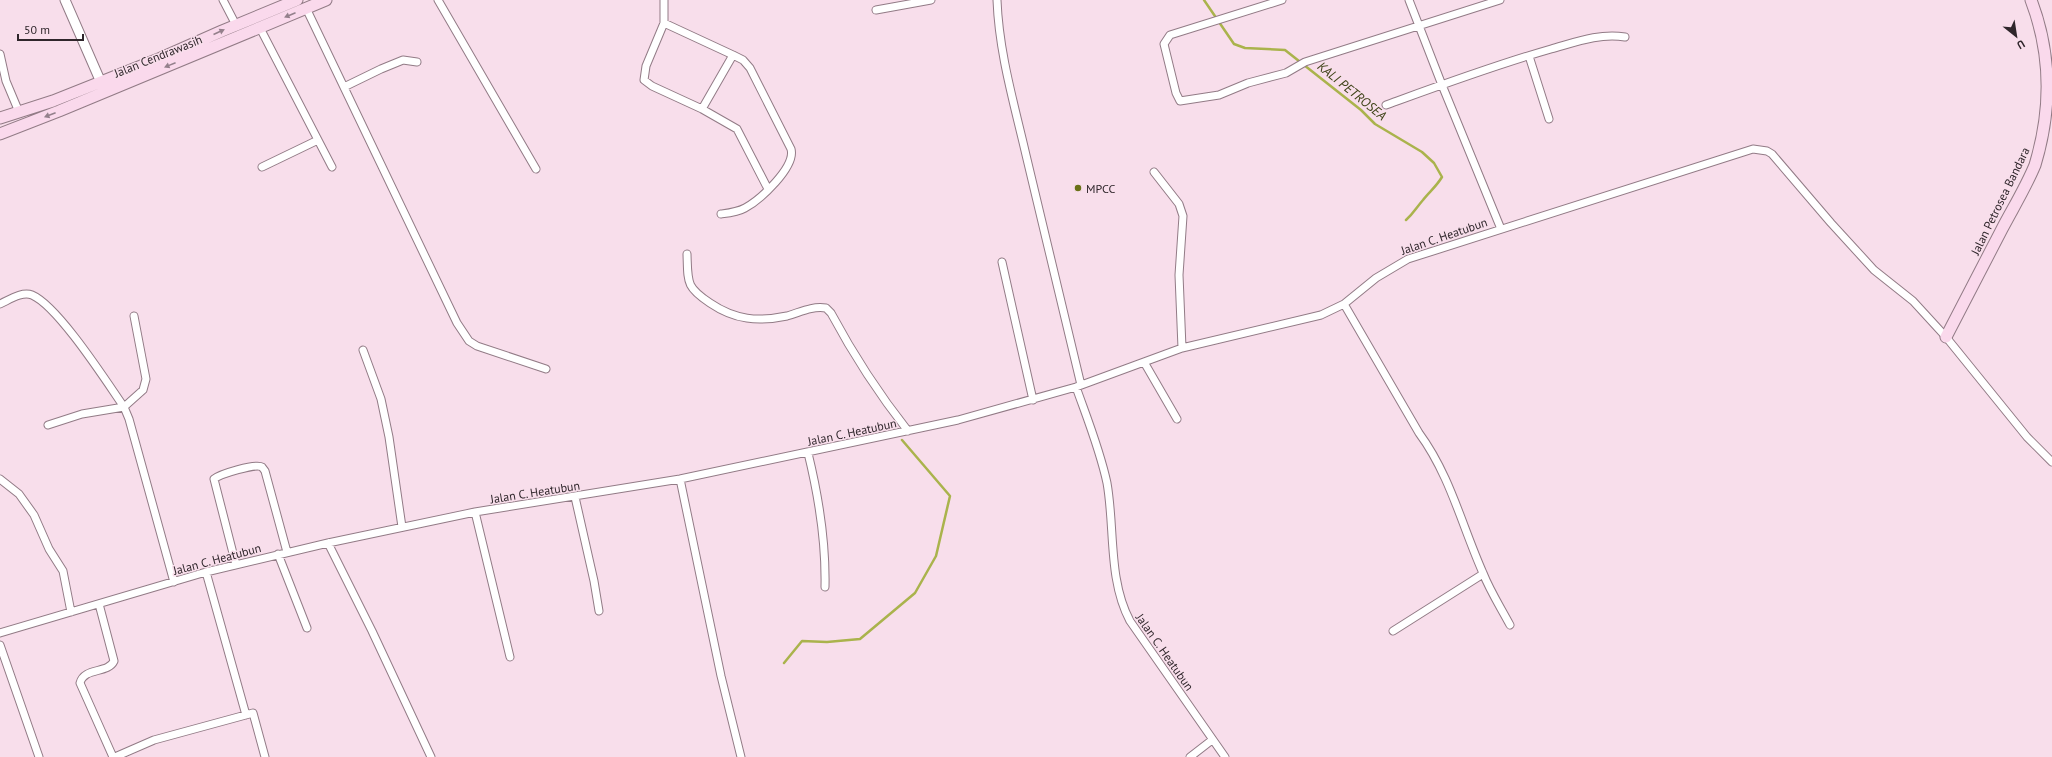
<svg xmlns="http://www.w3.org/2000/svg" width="2052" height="757" font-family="'PT Sans',sans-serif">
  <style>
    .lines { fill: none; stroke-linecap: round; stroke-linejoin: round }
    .stream { stroke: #aab34c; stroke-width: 2.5 }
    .minor-casing { stroke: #927b86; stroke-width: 9 }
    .tertiary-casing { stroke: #927b86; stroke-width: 11 }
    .secondary-casing { stroke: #927b86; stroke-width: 13 }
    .minor { stroke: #fff; stroke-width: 7 }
    .tertiary { stroke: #fff; stroke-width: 9 }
    .secondary { stroke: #fad9ec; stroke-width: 11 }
    .oneway { fill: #94808c }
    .poi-dot { fill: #6a7017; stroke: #f8deeb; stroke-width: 1.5 }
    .labels { text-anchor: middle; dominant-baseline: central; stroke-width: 3; stroke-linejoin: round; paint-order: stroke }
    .street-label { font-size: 12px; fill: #2f262b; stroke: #f8deeb }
    .poi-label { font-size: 12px; fill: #2f262b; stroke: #f8deeb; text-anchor: start }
    .water-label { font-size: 13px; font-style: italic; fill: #404419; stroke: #f8deeb }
  </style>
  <rect width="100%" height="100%" fill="#f8deeb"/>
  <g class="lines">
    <path class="stream" d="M 1204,0 L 1234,44 L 1245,48 L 1285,50 L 1361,110 L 1375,124 L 1422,152 L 1434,163 L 1442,177 C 1436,187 1429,192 1423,200 C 1416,208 1414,213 1406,220
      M 784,663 L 802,641 L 827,642 L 860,639 L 915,593 L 936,556 L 950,496 L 902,440"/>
    <g class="minor-casing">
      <path id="minor" d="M 223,0 L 236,25
        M 438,0 L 536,169
        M 664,0 L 664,23 L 646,66 L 644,80 L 652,86 L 702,109 L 733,55 L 664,23
        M 997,0 C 999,53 1014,103 1026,155 C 1044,231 1062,308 1081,385
        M 1282,0 L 1170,35 L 1164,44 L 1176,93 L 1180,101 L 1219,95 L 1248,83 L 1286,73 L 1305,62 L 1500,0
        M 1409,0 L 1442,85 L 1501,229
        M 306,8 L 457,323 L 469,341 L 477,346 L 546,369
        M 876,10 L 931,0
        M 260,28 L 332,167
        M 0,54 L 6,81 L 19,112
        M 1529,56 L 1549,119
        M 344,87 L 381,69 L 403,60 L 417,62
        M 1386,105 C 1441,85 1495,65 1551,49 C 1576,42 1599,33 1625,37
        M 702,109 L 737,129 L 768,189
        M 262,167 L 318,140
        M 1154,172 L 1179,204 L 1183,216 L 1179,275 L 1182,348
        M 721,214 C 729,213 738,212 745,208 C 760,200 796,167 791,149 L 750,68 L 743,60 L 733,55
        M 687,254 C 688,283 686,287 710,303 C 735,320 758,322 787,316 C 801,312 811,306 826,308 L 831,313 C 854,356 878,393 908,431
        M 1002,262 L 1033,400
        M 0,304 C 9,300 22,291 32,295 C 58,306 106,381 124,407 L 129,419 L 174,582
        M 1344,304 L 1419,433 C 1450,475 1462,526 1483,573 C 1490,591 1501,608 1510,625
        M 363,350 L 381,399 L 389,437 L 402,527
        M 1144,362 L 1177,419
        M 1076,387 C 1087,418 1100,450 1107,483 C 1115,528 1108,580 1130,621 L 1225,757
        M 48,425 L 82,414 L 124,407 L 143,390 L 146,379 L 134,316
        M 808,453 C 819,498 826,541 825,587
        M 0,479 L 19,494 L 34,515 L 49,549 L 63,571 L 71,612
        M 680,479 L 721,676 L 741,757
        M 575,497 L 594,581 L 599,611
        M 475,512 L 510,657
        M 328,543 L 372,631 L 431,757
        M 278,554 L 307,628
        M 236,565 L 214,479 C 220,474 256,463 262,467 L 265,471 L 287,552
        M 206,572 L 246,715
        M 99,604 L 114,661 C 108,674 84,667 80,683 L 113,757
        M 1393,631 L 1483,574
        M 0,633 L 206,572 L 328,543 L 475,512 L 680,479 L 958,420 L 1076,387 L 1182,348 L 1321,315 L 1344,304 L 1376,278 L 1408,259 L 1753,149 L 1767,151 L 1772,154 L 1831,223 L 1874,270 L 1913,301 L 1946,337 L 2027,437 L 2052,462
        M 0,645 L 39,757
        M 115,757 L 154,740 L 253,713 L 265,757
        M 1190,757 L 1212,740"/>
    </g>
    <g class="tertiary-casing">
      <path id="tertiary" d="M 65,0 L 103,87"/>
    </g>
    <g class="secondary-casing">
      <path id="secondary" d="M 0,118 L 53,101 L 161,58 L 222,31 L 297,0
        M 0,134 L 59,111 L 326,0
        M 1946,337 C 1965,301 1983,265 2002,229 C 2013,208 2026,187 2035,165 C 2052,109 2052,55 2031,0"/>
    </g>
    <use href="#minor" class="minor"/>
    <use href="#tertiary" class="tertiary"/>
    <use href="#secondary" class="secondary"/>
  </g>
  <defs><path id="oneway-solid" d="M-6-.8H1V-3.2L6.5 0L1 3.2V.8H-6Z"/></defs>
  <g class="oneway">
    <use href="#oneway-solid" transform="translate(290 15) rotate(157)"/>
    <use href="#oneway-solid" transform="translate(219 32) rotate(-24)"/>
    <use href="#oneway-solid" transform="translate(170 65) rotate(158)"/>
    <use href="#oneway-solid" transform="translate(50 115) rotate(159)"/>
  </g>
  <circle class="poi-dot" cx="1078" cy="188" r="4"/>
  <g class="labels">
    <g class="street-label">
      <text transform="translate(158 56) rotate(-22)">Jalan Cendrawasih</text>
      <text transform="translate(2000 201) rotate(-64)">Jalan Petrosea Bandara</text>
      <text transform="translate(1444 236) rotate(-19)">Jalan C. Heatubun</text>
      <text transform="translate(852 432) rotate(-12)">Jalan C. Heatubun</text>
      <text transform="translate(535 492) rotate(-9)">Jalan C. Heatubun</text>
      <text transform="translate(217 559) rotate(-15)">Jalan C. Heatubun</text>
      <text transform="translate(1165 652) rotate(55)">Jalan C. Heatubun</text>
    </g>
    <g class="poi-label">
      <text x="1086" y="188">MPCC</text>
    </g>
    <g class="water-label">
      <text transform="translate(1352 91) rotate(39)">KALI PETROSEA</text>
    </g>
  </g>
  <g transform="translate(2016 36) rotate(150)" stroke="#f8deeb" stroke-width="3" paint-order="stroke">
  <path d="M0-3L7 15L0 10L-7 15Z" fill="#2f262b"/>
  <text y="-6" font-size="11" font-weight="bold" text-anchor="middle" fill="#2f262b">U</text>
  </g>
  <path d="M18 34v6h65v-6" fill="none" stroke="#2f262b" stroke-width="2"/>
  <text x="24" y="34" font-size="12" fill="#2f262b" stroke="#f8deeb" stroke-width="3" paint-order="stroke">50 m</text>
</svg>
